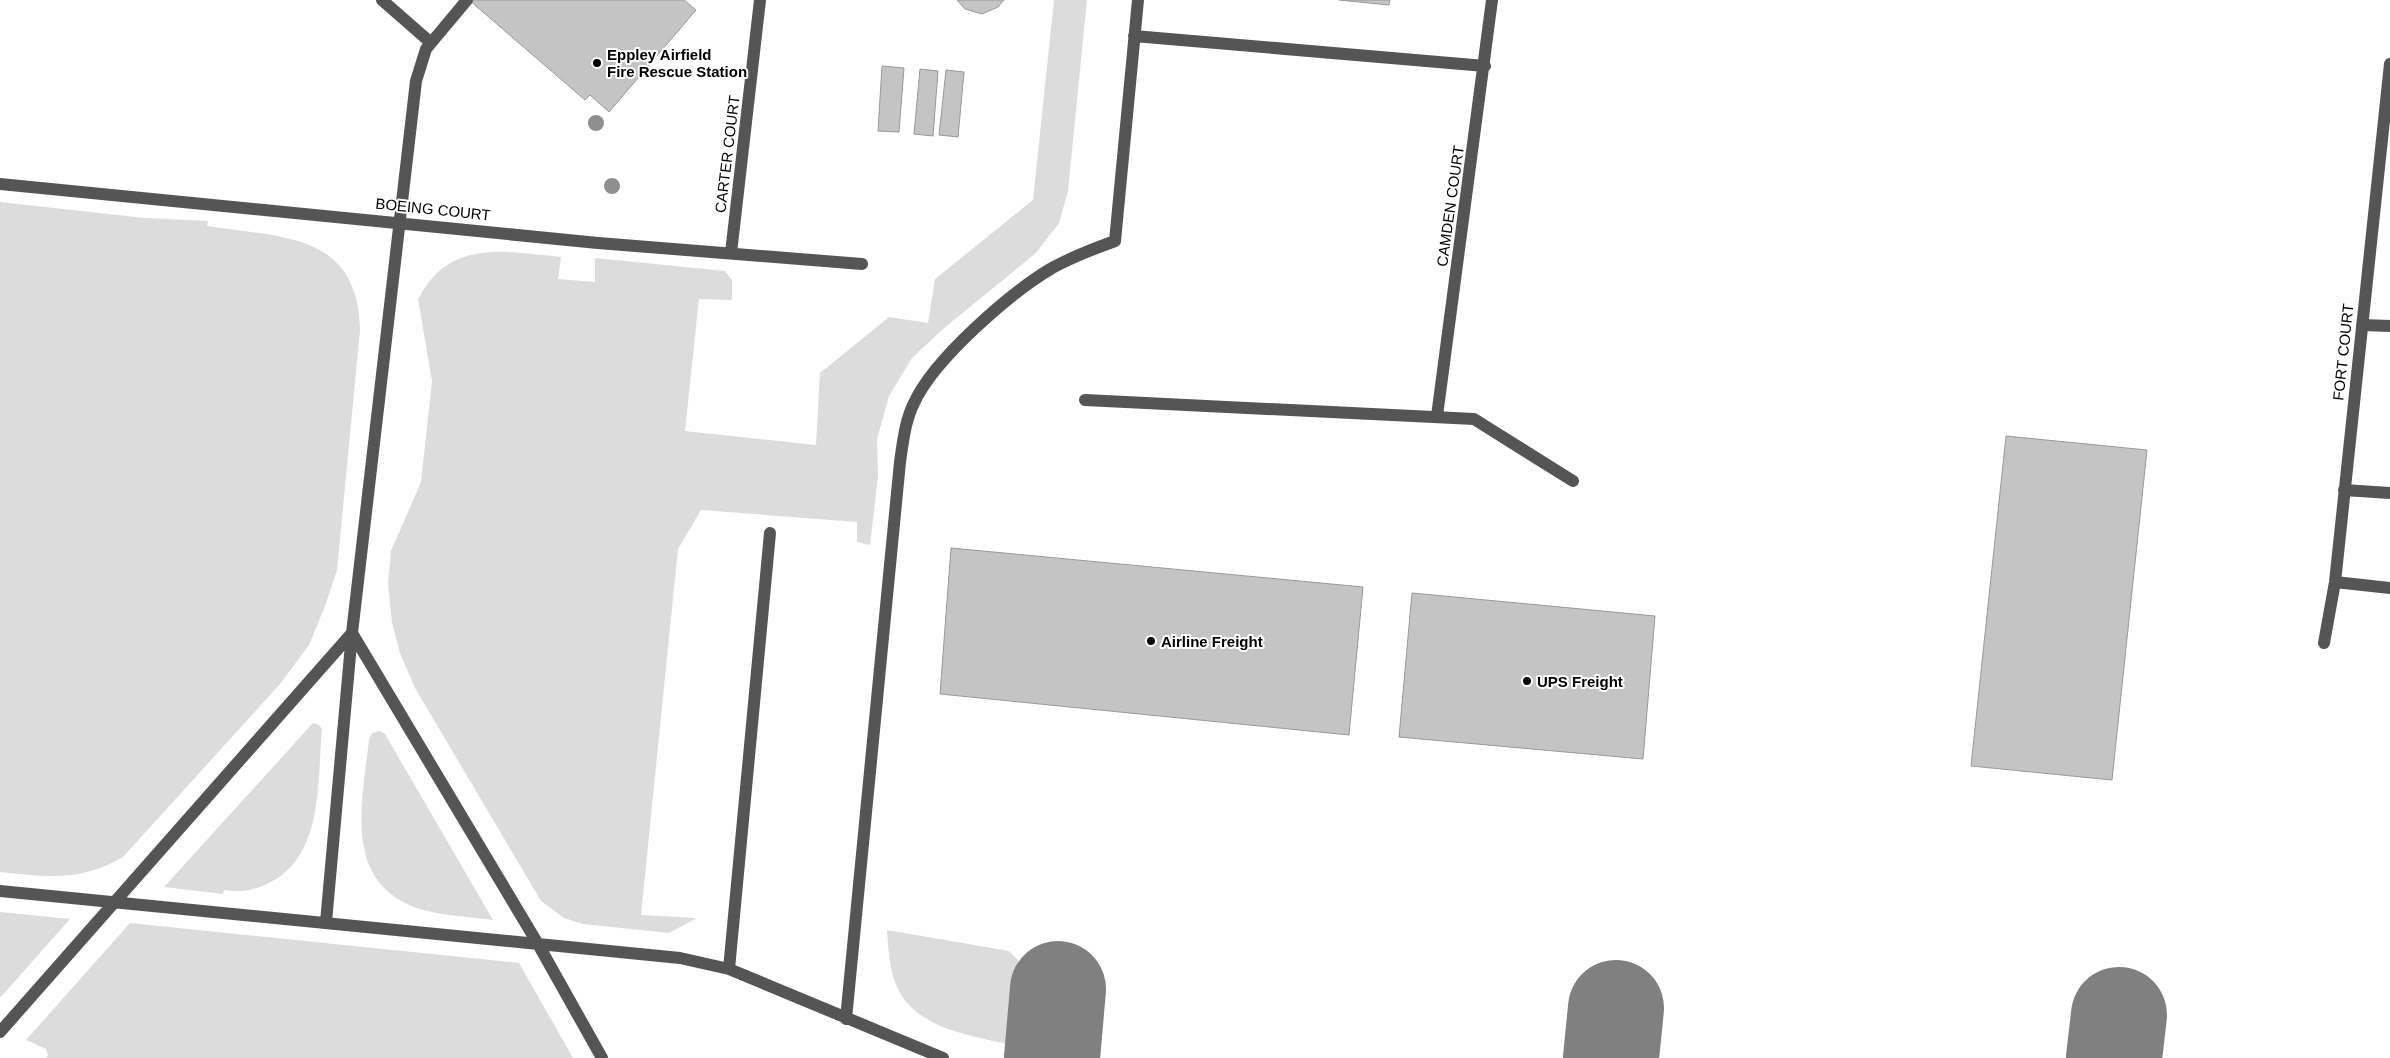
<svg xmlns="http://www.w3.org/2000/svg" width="2390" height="1058" font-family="Helvetica,sans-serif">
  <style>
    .green { fill: #dcdcdc }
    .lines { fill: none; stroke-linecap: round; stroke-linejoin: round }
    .taxiway { stroke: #808080; stroke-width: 96 }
    .building { fill: #c4c4c4; stroke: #999 }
    .minor { stroke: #555; stroke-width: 12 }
    .tree { fill: #8f8f8f }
    .poi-dot { fill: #000; stroke: #fff; stroke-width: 2 }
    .labels { text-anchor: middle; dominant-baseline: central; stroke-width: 4; stroke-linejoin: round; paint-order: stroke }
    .poi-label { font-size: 15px; font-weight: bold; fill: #000; stroke: #fff; text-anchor: start }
    .street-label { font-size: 15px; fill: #000; stroke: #fff }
  </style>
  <rect width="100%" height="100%" fill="#fff"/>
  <path class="green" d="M 1054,0 L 1087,0 L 1068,191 L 1059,223 L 1036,253 L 943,329 L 912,358 L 889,396 L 877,439 L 878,476 L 870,545 L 857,542 L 857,522 L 701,510 L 678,549 L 641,915 L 697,918 L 669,933 L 583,924 L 564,918 L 541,901 L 415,688 L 400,653 L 392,623 L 388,584 L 391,551 L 421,482 L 432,381 L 418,299 C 423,291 428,282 434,276 C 467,241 519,253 561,257 L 558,279 L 595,282 L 595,258 L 725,271 L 732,280 L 732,300 L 699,299 L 685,431 L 816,445 L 820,373 L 889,317 L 928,323 L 935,279 L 1033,200 Z
    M 0,202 L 145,218 L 208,221 L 207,226 C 282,238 358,232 360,330 L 337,570 L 325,606 L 309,645 L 280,684 L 123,857 C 81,882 46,877 0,872 Z
    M 313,723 L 319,725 L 322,729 C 317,781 324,854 271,882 C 256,890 241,893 224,890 L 223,894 L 164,887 Z
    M 380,731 L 385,734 L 493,920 C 465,916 429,916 403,902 C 343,870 364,793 369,739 L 372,733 Z
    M 0,912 L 70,919 L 0,998 Z
    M 130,923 L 519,963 L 573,1058 L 46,1058 L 48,1055 L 46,1049 L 26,1040 Z
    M 887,930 L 1009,951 L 1023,965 L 1022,970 L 1019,971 L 1012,1045 C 968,1035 907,1028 893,976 C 889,961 888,946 887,930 Z"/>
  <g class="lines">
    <path class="taxiway" d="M 1052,1058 L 1058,989
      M 1611,1058 L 1616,1008
      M 2114,1058 L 2119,1015"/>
  </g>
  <path class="building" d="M 469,0 L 684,0 L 696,10 L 609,112 L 590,95 L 585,100 Z
    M 957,0 L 1004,0 L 998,7 L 982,14 L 965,9 Z
    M 1339,0 L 1390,0 L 1389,5 Z
    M 882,66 L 904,68 L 899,132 L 878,131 Z
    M 920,69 L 938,71 L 933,136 L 914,134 Z
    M 946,70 L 964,72 L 958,137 L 939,135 Z
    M 2006,436 L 2147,450 L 2112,780 L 1971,766 Z
    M 951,548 L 1363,587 L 1349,735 L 940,694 Z
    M 1412,593 L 1655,616 L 1643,759 L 1399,737 Z"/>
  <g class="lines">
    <path class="minor" d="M 382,0 L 430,42
      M 1134,36 L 1485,66
      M 0,184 L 598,243 L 862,264
      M 731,253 L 760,0
      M 2362,325 L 2390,326
      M 1085,400 L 1474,419 L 1573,481
      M 1437,416 L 1492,0
      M 2344,490 L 2390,493
      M 2335,582 L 2390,588
      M 2324,643 L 2335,582 L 2390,64
      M 0,891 L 680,958 L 729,969 L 943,1058
      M 326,922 L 352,633 L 416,81 L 426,49 L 467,0
      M 729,969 L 770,533
      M 846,1019 L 900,462 C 903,442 905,421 914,403 C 934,359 1010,293 1052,268 C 1072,257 1093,249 1115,241 L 1138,0
      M 0,1032 L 352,633 L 538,944 L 602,1058"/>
  </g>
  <g class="tree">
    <circle cx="596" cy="123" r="8"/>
    <circle cx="612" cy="186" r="8"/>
  </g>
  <g class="poi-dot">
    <circle cx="597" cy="63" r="5"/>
    <circle cx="1151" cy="641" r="5"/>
    <circle cx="1527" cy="681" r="5"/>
  </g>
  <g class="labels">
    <g class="poi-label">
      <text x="607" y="54">Eppley Airfield<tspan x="607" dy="17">Fire Rescue Station</tspan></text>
      <text x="1161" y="641">Airline Freight</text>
      <text x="1537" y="681">UPS Freight</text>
    </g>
    <g class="street-label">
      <text transform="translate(727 154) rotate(-83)">CARTER COURT</text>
      <text transform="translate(1450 206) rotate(-82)">CAMDEN COURT</text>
      <text transform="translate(433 209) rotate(6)">BOEING COURT</text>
      <text transform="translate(2343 352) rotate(-84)">FORT COURT</text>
    </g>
  </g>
</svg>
